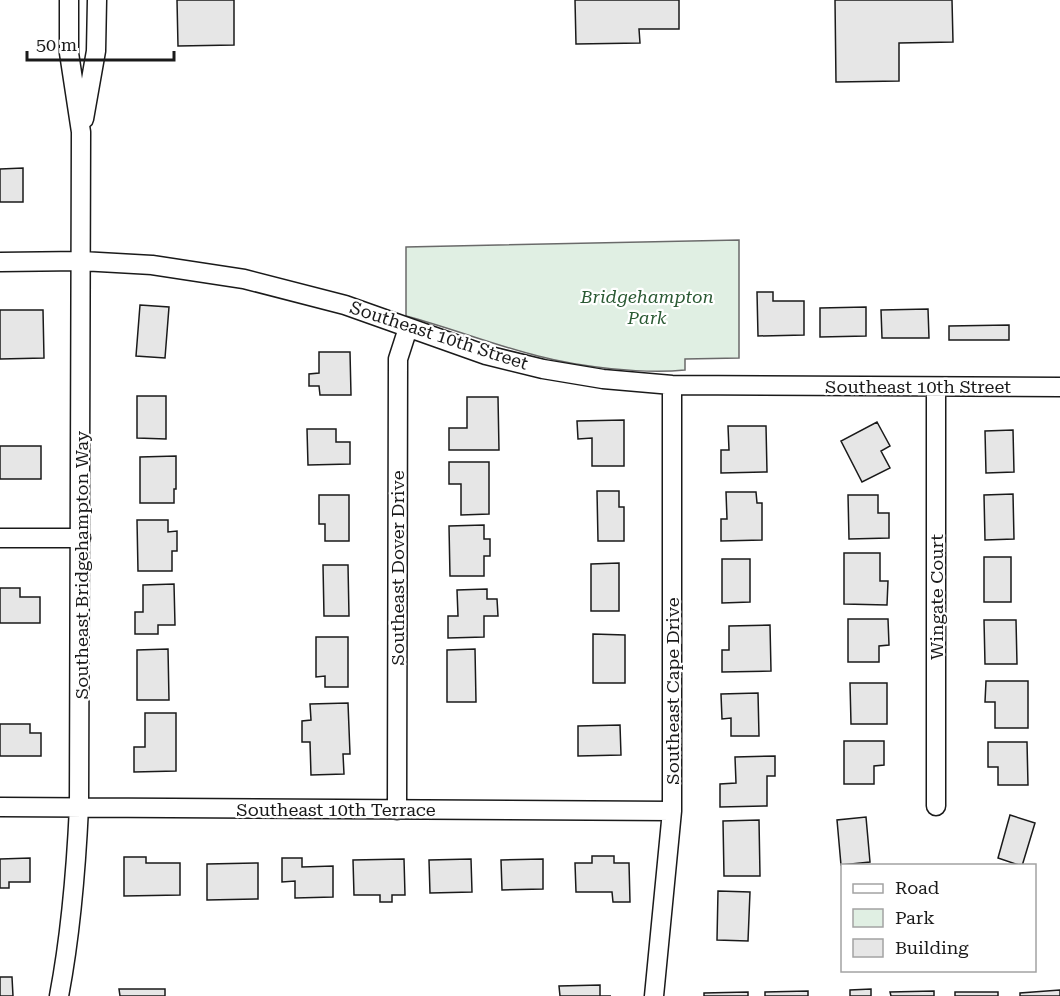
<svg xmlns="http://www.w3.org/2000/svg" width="1060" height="996" font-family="'Roboto Serif',serif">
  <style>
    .green { fill: #e0efe3; stroke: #6a6a6a; stroke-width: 1.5 }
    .building { fill: #e6e6e6; stroke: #1a1a1a; stroke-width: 1.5 }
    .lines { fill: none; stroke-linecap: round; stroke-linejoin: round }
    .minor-casing { stroke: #1a1a1a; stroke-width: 21 }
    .minor { stroke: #fff; stroke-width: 18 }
    .labels { text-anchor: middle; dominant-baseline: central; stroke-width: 4.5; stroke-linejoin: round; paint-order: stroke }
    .park-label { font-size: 18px; font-style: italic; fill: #2b5a34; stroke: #fff }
    .street-label { font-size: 18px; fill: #1a1a1a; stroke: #fff }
  </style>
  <rect width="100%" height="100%" fill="#fff"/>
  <path class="green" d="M 739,240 L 739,358 L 685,359 L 685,370 C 642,374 580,367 538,356 C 494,345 451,328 406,316 L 406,247 Z"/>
  <path class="building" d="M 177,0 L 234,0 L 234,45 L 178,46 Z
    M 575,0 L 679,0 L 679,29 L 639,29 L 640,43 L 576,44 Z
    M 835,0 L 952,0 L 953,42 L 899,43 L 899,81 L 836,82 Z
    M 23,168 L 23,202 L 0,202 L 0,169 Z
    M 757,292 L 773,292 L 773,301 L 804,301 L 804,335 L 758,336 Z
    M 140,305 L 169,307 L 165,358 L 136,356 Z
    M 866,307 L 866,336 L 820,337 L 820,308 Z
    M 928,309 L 929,338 L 882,338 L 881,310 Z
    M 0,310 L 43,310 L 44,358 L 0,359 Z
    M 1009,325 L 1009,340 L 949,340 L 949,326 Z
    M 319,352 L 350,352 L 351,395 L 320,395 L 319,386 L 309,386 L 309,374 L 319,373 Z
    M 137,396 L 166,396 L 166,439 L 137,438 Z
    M 467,397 L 498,397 L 499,450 L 449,450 L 449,428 L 467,428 Z
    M 624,420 L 624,466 L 592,466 L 592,438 L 578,439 L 577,421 Z
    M 877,422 L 890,446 L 881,451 L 890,468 L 862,482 L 841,441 Z
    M 728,426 L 766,426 L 767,472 L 721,473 L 721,450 L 729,450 Z
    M 307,429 L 336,429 L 336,442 L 350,442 L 350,464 L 308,465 Z
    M 1013,430 L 1014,472 L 986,473 L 985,431 Z
    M 0,446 L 41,446 L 41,479 L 0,479 Z
    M 176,456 L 176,489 L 174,489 L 174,503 L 140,503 L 140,457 Z
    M 449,462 L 489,462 L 489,514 L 461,515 L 461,484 L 449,484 Z
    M 597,491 L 619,491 L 619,507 L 624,507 L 624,541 L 598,541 Z
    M 726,492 L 756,492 L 757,503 L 762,503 L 762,540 L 721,541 L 721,519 L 727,519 Z
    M 1013,494 L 1014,539 L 985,540 L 984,495 Z
    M 319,495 L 349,495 L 349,541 L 325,541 L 325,524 L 319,524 Z
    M 848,495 L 878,495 L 878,513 L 889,513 L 889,538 L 849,539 Z
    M 137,520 L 168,520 L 168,532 L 177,531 L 177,551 L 172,551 L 172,571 L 138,571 Z
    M 484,525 L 484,539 L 490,539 L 490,556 L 484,556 L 484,576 L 450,576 L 449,526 Z
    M 844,553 L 880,553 L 880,581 L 888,581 L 887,605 L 844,604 Z
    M 984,557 L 1011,557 L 1011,602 L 984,602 Z
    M 722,559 L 750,559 L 750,602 L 722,603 Z
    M 619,563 L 619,611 L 591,611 L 591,564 Z
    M 323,565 L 348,565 L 349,616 L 324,616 Z
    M 174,584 L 175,625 L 158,625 L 158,634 L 135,634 L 135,612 L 143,612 L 143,585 Z
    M 0,588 L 20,588 L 20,597 L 40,597 L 40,623 L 0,623 Z
    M 487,589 L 487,599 L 497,599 L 498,616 L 484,616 L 484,637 L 448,638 L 448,616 L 458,616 L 457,590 Z
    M 848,619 L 888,619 L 889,645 L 879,646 L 879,662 L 848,662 Z
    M 984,620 L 1016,620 L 1017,664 L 985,664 Z
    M 770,625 L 771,671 L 722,672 L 722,650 L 729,650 L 729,626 Z
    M 593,634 L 625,635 L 625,683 L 593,683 Z
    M 316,637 L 348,637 L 348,687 L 325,687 L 325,676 L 316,677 Z
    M 168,649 L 169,700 L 137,700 L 137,650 Z
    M 475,649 L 476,702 L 447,702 L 447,650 Z
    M 986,681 L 1028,681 L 1028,728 L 995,728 L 995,702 L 985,702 Z
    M 850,683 L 887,683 L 887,724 L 851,724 Z
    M 758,693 L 759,736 L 731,736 L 731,718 L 722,719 L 721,694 Z
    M 348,703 L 350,754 L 343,754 L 344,774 L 311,775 L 310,742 L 302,742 L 302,721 L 311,720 L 310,704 Z
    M 145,713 L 176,713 L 176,771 L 134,772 L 134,747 L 145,747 Z
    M 0,724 L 30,724 L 30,733 L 41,733 L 41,756 L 0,756 Z
    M 620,725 L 621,755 L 578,756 L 578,726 Z
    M 844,741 L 884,741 L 884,765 L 874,766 L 874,784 L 844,784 Z
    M 988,742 L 1027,742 L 1028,785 L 998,785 L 998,767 L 988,767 Z
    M 775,756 L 775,776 L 767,776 L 767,806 L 720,807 L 720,784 L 736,783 L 735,757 Z
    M 1010,815 L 1035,823 L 1022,866 L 998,858 Z
    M 866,817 L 870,862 L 841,865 L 837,820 Z
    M 759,820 L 760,876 L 724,876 L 723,821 Z
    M 592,856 L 614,856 L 614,863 L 629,863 L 630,902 L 613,902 L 612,892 L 576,892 L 575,863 L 592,863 Z
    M 124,857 L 146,857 L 146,863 L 180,863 L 180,895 L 124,896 Z
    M 30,858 L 30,882 L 9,882 L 9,888 L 0,888 L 0,859 Z
    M 282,858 L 302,858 L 302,867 L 333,866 L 333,897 L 295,898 L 295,881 L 282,882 Z
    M 404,859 L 405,895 L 392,895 L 392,902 L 380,902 L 380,895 L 354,895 L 353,860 Z
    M 471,859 L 472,892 L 430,893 L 429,860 Z
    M 543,859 L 543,889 L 502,890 L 501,860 Z
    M 258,863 L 258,899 L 207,900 L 207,864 Z
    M 718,891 L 750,892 L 748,941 L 717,940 Z
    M 0,977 L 12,977 L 13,996 L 0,996 Z
    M 600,985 L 600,996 L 611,996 L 560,996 L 559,986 Z
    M 119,989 L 165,989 L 165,996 L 120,996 Z
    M 871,989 L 871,996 L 850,996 L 850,990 Z
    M 1060,990 L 1060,996 L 1020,996 L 1020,993 Z
    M 808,991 L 808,996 L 765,996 L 765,992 Z
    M 934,991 L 934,996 L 891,996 L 890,992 Z
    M 748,992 L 748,996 L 704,996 L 704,993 Z
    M 955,992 L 998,992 L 998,996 L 955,996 Z"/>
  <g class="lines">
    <g class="minor-casing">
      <path id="minor" d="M 84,119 L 96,51 L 97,0
        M 0,262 L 81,261 L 152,265 L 244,279 L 345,305 L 486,355 L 543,369 L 603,379 L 672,385 L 1060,387
        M 936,387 L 936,806
        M 0,538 L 81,538
        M 0,807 L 672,811
        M 397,810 L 398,359 L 408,328
        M 59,996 C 71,933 76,871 79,807 L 81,132 L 69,53 L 69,0
        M 654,996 L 672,811 L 672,385"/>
    </g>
    <use href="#minor" class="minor"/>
  </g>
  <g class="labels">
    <g class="park-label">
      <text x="647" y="296">Bridgehampton<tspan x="647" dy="21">Park</tspan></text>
    </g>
    <g class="street-label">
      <text transform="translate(439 335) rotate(18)">Southeast 10th Street</text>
      <text x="918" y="386">Southeast 10th Street</text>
      <text transform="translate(81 565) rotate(-90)">Southeast Bridgehampton Way</text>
      <text transform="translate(397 568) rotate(-90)">Southeast Dover Drive</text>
      <text transform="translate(936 597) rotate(-90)">Wingate Court</text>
      <text transform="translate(672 691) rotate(-90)">Southeast Cape Drive</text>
      <text x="336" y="809">Southeast 10th Terrace</text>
    </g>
  </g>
  <rect x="841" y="864" width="195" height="108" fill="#ffffff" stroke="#a3a3a3" stroke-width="1.5"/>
  <rect x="853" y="884" width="30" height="9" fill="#ffffff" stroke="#a3a3a3" stroke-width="1.5"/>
  <text x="895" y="894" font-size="18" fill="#1a1a1a">Road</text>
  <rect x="853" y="909" width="30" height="18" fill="#e0efe3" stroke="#a3a3a3" stroke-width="1.5"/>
  <text x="895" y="924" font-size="18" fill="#1a1a1a">Park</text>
  <rect x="853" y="939" width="30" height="18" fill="#e6e6e6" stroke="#a3a3a3" stroke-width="1.5"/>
  <text x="895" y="954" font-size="18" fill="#1a1a1a">Building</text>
  <path d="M27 51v9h147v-9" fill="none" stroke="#1a1a1a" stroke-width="3"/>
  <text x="36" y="51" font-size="18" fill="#1a1a1a" stroke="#ffffff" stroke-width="4.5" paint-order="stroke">50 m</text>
</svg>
